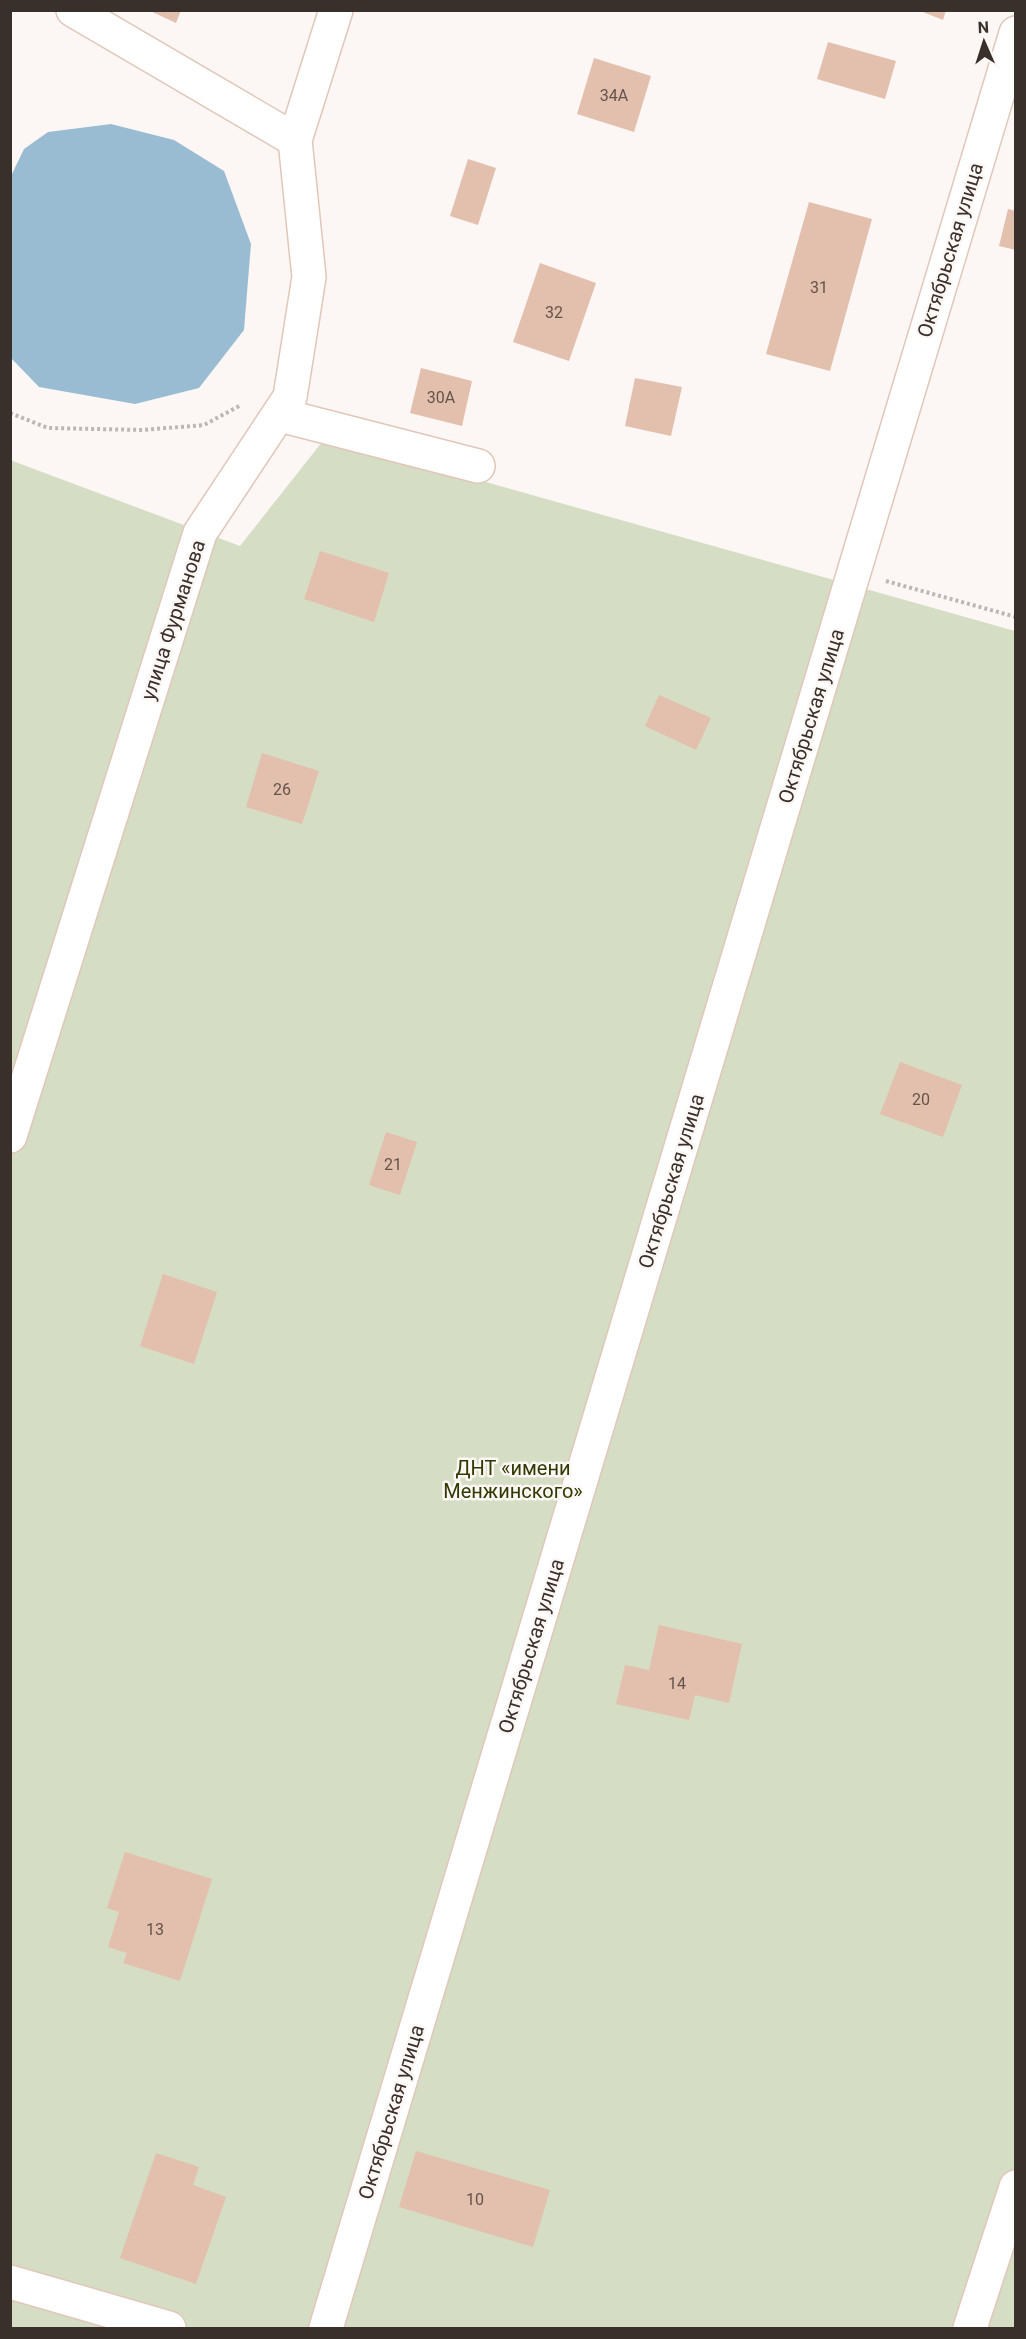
<svg xmlns="http://www.w3.org/2000/svg" width="1026" height="2339" font-family="Roboto,sans-serif">
  <style>
    .green { fill: #d5ddc4 }
    .water { fill: #9abcd3 }
    .building { fill: #e3bfad }
    .lines { fill: none; stroke-linecap: round; stroke-linejoin: round }
    .minor-casing { stroke: #e0c7b9; stroke-width: 36 }
    .path { stroke: #bdb6b3; stroke-width: 4; stroke-dasharray: 3 3; stroke-linecap: butt }
    .minor { stroke: #fff; stroke-width: 33 }
    .labels { text-anchor: middle; dominant-baseline: central; stroke-width: 5; stroke-linejoin: round; paint-order: stroke }
    .number-label { font-size: 16px; fill: #64544c }
    .street-label { font-size: 20px; fill: #3a302b; stroke: #fcf7f4 }
    .park-label { font-size: 20px; fill: #303a00; stroke: #fcf7f4 }
  </style>
  <rect width="100%" height="100%" fill="#fcf7f4"/>
  <path class="green" d="M 326,437 L 1015,631 L 1015,2328 L 11,2328 L 10,460 L 240,546 Z"/>
  <path class="water" d="M 111,124 L 174,140 L 224,171 L 251,244 L 244,330 L 199,388 L 135,404 L 39,387 L 11,358 L 11,176 L 24,149 L 48,132 Z"/>
  <path class="building" d="M 148,10 L 181,10 L 176,23 Z
    M 918,10 L 946,10 L 943,20 Z
    M 828,42 L 896,61 L 885,99 L 817,79 Z
    M 594,58 L 651,76 L 634,132 L 577,114 Z
    M 468,159 L 496,168 L 478,225 L 450,216 Z
    M 809,202 L 872,219 L 830,371 L 766,354 Z
    M 1008,209 L 1016,211 L 1016,250 L 999,246 Z
    M 540,263 L 596,283 L 569,361 L 513,342 Z
    M 421,368 L 472,381 L 462,426 L 410,413 Z
    M 635,378 L 682,387 L 671,436 L 625,426 Z
    M 320,551 L 389,573 L 374,622 L 304,599 Z
    M 659,695 L 711,718 L 696,750 L 645,726 Z
    M 262,753 L 319,771 L 302,824 L 246,807 Z
    M 900,1062 L 962,1085 L 943,1137 L 880,1114 Z
    M 386,1132 L 417,1142 L 400,1195 L 369,1185 Z
    M 163,1274 L 217,1292 L 194,1364 L 140,1346 Z
    M 659,1625 L 742,1644 L 729,1703 L 695,1695 L 689,1720 L 616,1704 L 625,1665 L 649,1670 Z
    M 125,1852 L 212,1879 L 180,1981 L 123,1963 L 127,1953 L 108,1947 L 119,1912 L 107,1908 Z
    M 416,2151 L 550,2190 L 533,2247 L 399,2207 Z
    M 156,2153 L 199,2167 L 193,2185 L 226,2197 L 196,2284 L 120,2258 Z"/>
  <g class="lines">
    <g class="minor-casing">
      <path id="minor" d="M 73,10 L 295,140
        M 280,415 L 478,466
        M 10,1136 L 200,533 L 290,397 L 309,277 L 295,140 L 336,10
        M 10,2282 L 169,2328
        M 326,2328 L 1016,33
        M 970,2328 L 1016,2187"/>
    </g>
    <path class="path" d="M 10,413 L 48,428 L 143,430 L 204,425 L 241,405
      M 886,581 L 1016,617"/>
    <use href="#minor" class="minor"/>
  </g>
  <g class="labels">
    <g class="number-label">
      <text x="614" y="95">34А</text>
      <text x="819" y="287">31</text>
      <text x="554" y="312">32</text>
      <text x="441" y="397">30А</text>
      <text x="282" y="789">26</text>
      <text x="921" y="1099">20</text>
      <text x="393" y="1164">21</text>
      <text x="677" y="1683">14</text>
      <text x="155" y="1929">13</text>
      <text x="475" y="2199">10</text>
    </g>
    <g class="street-label">
      <text transform="translate(950 250) rotate(-73)">Октябрьская улица</text>
      <text transform="translate(173 620) rotate(-72)">улица Фурманова</text>
      <text transform="translate(811 716) rotate(-73)">Октябрьская улица</text>
      <text transform="translate(671 1181) rotate(-73)">Октябрьская улица</text>
      <text transform="translate(531 1646) rotate(-73)">Октябрьская улица</text>
      <text transform="translate(391 2112) rotate(-73)">Октябрьская улица</text>
    </g>
    <g class="park-label">
      <text x="513" y="1468">ДНТ «имени<tspan x="513" dy="23">Менжинского»</tspan></text>
    </g>
  </g>
  <rect width="1026" height="2339" fill="none" stroke="#3a302b" stroke-width="24"/>
  <g transform="translate(984 42) rotate(357)" stroke="#fcf7f4" stroke-width="4.5" paint-order="stroke">
  <path d="M0-4.5L10 22L0 15L-10 22Z" fill="#3a302b"/>
  <text y="-9" font-size="16" font-weight="bold" text-anchor="middle" fill="#3a302b">N</text>
  </g>
</svg>
